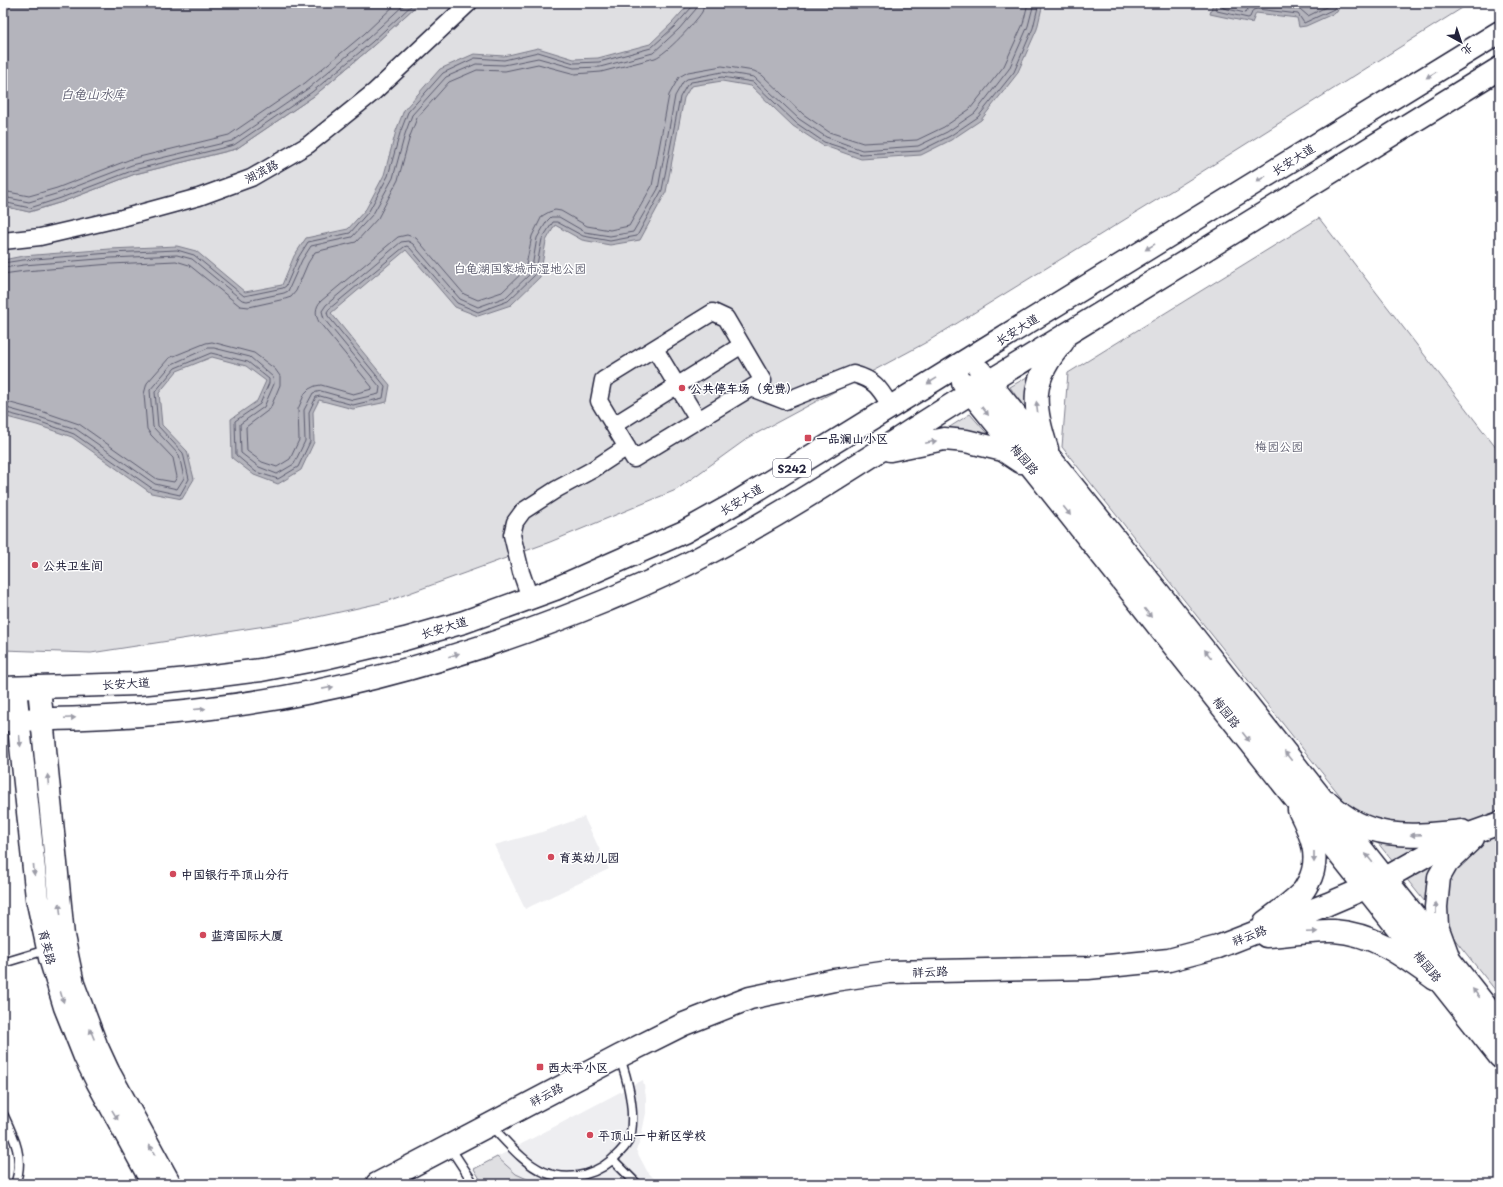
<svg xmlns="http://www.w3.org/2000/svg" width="1503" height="1187" font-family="'Playpen Sans','LXGW WenKai TC',sans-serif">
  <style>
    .built { fill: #eeeef1 }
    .green { fill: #dfdfe2; stroke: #80808e }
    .water { fill: #b4b4bc; stroke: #7a7a88 }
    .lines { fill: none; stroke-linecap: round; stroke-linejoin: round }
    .shore { stroke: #5c5c6f; stroke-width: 1 }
    .lane-casing { stroke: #22223b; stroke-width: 11 }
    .street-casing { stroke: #22223b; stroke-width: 19 }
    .secondary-casing { stroke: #22223b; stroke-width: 25 }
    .primary-casing { stroke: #22223b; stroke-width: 25 }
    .lane { stroke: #fff; stroke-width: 8 }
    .street { stroke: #fff; stroke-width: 16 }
    .secondary { stroke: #fff; stroke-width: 22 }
    .primary { stroke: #fff; stroke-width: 22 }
    .oneway { fill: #9c9ca7 }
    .poi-dot { fill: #d1495b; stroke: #fff; stroke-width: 1.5 }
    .labels { text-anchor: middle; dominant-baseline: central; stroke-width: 3; stroke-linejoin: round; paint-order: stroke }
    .shield { fill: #fff; stroke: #646476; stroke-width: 1 }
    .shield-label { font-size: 11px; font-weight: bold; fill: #22223b }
    .street-label { font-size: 12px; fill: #22223b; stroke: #fff }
    .park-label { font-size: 12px; fill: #5b5b6d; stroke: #fff }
    .poi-label { font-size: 12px; font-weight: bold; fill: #22223b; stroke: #fff; text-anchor: start }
    .water-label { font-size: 13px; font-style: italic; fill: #5c5c6f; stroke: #fff }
  </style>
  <rect width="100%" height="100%" fill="#fff"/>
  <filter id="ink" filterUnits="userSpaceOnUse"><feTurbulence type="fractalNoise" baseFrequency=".025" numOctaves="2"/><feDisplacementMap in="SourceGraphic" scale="8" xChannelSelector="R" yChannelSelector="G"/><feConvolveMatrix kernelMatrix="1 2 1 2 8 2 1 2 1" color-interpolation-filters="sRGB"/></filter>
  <g filter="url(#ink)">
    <path class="built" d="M 584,817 L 609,869 L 525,909 L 494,845 L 539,833 Z
      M 643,1080 L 646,1097 L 646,1113 L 640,1142 L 636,1150 L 647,1171 L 659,1184 L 483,1184 L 474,1169 Z"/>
    <path class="green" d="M 419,3 L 1470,3 L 1184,183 L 925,343 L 748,438 L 676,490 L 550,542 L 385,602 L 304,620 L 91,653 L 3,650 L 3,206 L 30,212 L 62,202 L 135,174 L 236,149 L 314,96 L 374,45 Z
      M 1319,218 L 1500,453 L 1500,996 L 1062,447 L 1068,373 Z
      M 1037,371 L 1030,417 L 1010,387 Z
      M 970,414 L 991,438 L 942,432 Z
      M 497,1157 L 516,1174 L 538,1184 L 483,1184 L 474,1169 Z"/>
    <path class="water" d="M 3,3 L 419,3 L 374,45 L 314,96 L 236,149 L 135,174 L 62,202 L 29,212 L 3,206 Z
      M 690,3 L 1043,3 L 1037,29 L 1017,74 L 981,120 L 951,140 L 921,155 L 861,159 L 822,145 L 793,126 L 751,86 L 722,81 L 691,86 L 684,98 L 666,192 L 640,240 L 610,245 L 582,240 L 555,225 L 546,241 L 540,277 L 511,305 L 478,316 L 455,307 L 406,250 L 331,313 L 390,385 L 387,402 L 353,409 L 319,400 L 313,412 L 314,442 L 301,470 L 278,484 L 254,475 L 232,458 L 231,419 L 257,401 L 266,381 L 246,366 L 212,357 L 177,371 L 159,393 L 162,425 L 187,451 L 194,479 L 182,499 L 151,493 L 72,437 L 37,425 L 3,416 L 3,260 L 23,256 L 110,249 L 177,246 L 196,251 L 245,292 L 282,285 L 294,256 L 306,238 L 348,229 L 366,209 L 384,175 L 396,131 L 404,110 L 440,69 L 474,54 L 504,56 L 538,48 L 574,59 L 598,58 L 650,44 L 672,23 Z
      M 1213,3 L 1297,3 L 1312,5 L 1321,3 L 1341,3 L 1337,12 L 1306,26 L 1299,27 L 1297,18 L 1256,13 L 1252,23 L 1210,14 Z"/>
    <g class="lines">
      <path class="shore" d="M 1216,3 L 1216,9 L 1217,11 L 1248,18 L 1250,17 L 1253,10 L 1257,9 L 1298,14 L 1304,23 L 1334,9 L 1337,3
        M 1222,3 L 1223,8 L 1245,13 L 1251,5 L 1257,4 L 1300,9 L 1308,16 L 1330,5 L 1331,3
        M 3,191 L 29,196 L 57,188 L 131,159 L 229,135 L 305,83 L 364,34 L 397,3
        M 3,197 L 29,202 L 59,193 L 132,165 L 232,141 L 309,88 L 368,38 L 406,3
        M 3,202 L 30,208 L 61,198 L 134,170 L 234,145 L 312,92 L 372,42 L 414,3
        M 3,263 L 23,260 L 110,253 L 177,250 L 194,255 L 244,296 L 283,288 L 286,286 L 298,258 L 308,242 L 350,233 L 369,211 L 388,176 L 400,133 L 408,112 L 443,73 L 475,58 L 504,60 L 538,52 L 574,63 L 599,62 L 651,48 L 675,26 L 692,7 L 693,3
        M 3,268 L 24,265 L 111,258 L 177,255 L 192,259 L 242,300 L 247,301 L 284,293 L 288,291 L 302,260 L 311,246 L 352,237 L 373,214 L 393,178 L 405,134 L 412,115 L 446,77 L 476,64 L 504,65 L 538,58 L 574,68 L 600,67 L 653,53 L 679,29 L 696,9 L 698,3
        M 3,274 L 25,271 L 111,264 L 176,261 L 189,265 L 240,306 L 249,307 L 285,299 L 291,297 L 296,291 L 308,263 L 315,252 L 356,242 L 378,218 L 398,180 L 410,136 L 417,118 L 449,82 L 477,70 L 505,71 L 538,64 L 575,74 L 601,72 L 655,58 C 666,54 695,23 702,12 C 703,9 704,6 704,3
        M 3,401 L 41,411 L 79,424 L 157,479 L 174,482 L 177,477 L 173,458 L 151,435 L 147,429 L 144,394 L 147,383 L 169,358 L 206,343 L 212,342 L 254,353 L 275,369 L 280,376 L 280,385 L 270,409 L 246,427 L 247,451 L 262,462 L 277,467 L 290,459 L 299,440 L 298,409 L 305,393 L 309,389 L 315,386 L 321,385 L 353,394 L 372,389 L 372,387 L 319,322 C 315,315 315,307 321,301 L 398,237 L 407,235 L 416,238 L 464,294 L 478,300 L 502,292 L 525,270 L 532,236 L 542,216 L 549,212 L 555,210 L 561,211 L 587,226 L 610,230 L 629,226 L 652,186 L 669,95 L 679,77 L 688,72 L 722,66 L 754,71 L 762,75 L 803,114 L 829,132 L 863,143 L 917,140 L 944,127 L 970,109 L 1004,66 L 1023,24 L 1028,3
        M 3,407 L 39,417 L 76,429 L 155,484 L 177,489 L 184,478 L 179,455 L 153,427 L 150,390 L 172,364 L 208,348 L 214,348 L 250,357 L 273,377 L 274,384 L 264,407 L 240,424 L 241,453 L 259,467 L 277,474 L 294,464 L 305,441 L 304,410 L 313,393 L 321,391 L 353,400 L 379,394 L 380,387 L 324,319 L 322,311 L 326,305 L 401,242 L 408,241 L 413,244 L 460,299 L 478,307 L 506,297 L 531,273 L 537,238 L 547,221 L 551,217 L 559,217 L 585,232 L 610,236 L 633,232 L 658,189 L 675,96 L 683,82 L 687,79 L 722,72 L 754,77 L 799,119 L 826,137 L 862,150 L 918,146 L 947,132 L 975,113 L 1009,69 L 1028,26 L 1034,3
        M 3,412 L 38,421 L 74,434 L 153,489 L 180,495 L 189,479 L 183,453 L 158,426 L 155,392 L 175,368 L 211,353 L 248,362 L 269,379 L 269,383 L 260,404 L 235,421 L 236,455 L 256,472 L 278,479 L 298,467 L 310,442 L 309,412 L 316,397 L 320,396 L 353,405 L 383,398 L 385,386 L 328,316 L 327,312 L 329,309 L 404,247 L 407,246 L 410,248 L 457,303 L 478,312 L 508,301 L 535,275 L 542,239 L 553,222 L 557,222 L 583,236 L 610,241 L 637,236 L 662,190 L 680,97 L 687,85 L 691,82 L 722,77 L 753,82 L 796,123 L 824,142 L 861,154 L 920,151 L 950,136 L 978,117 L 1014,72 L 1033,28 L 1039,3"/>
      <g class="lane-casing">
        <path id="lane" d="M 3,963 L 46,950
          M 3,1114 C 14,1137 25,1159 15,1184
          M 491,1126 C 507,1142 523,1163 544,1172 C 571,1183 600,1174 619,1153 C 624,1148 630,1141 631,1133 C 635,1108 628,1081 620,1058
          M 449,1146 L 474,1184
          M 613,1160 L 637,1184"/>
      </g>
      <g class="street-casing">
        <path id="street" d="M 3,241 L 40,237 L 122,218 L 199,197 L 251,178 L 308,145 L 374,92 L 469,3
          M 655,349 L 698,420
          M 751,388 L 763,381 L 726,318 L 713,312 L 603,380 L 599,401 L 634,459 L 751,388 L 785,401 L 853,374 C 876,380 880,389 891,407
          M 614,425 L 742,345
          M 530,598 L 521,572 L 512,535 L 515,522 L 523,511 L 557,489 L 592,470 L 627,447"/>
      </g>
      <g class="secondary-casing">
        <path id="secondary" d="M 39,687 L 63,936 L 73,984 L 96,1045 L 108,1071 L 170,1184
          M 15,688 L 37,898 L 50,958 L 65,1007 L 85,1057 L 97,1081 L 153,1184
          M 1329,803 C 1369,842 1411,836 1462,831
          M 1265,922 C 1277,913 1290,904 1301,893 C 1304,891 1306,886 1308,883 C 1322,858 1311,834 1299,810
          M 1266,936 C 1289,935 1312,930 1334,931 C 1375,934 1403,956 1435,979
          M 1448,956 L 1437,926 L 1436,907 L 1439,877 L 1447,863 L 1473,838
          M 377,1184 L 620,1056 L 684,1024 L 750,998 L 834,980 L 889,972 L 1088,968 L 1169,960 L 1218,947 L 1328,904 L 1377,883 L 1453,840 L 1500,823"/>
      </g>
      <g class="primary-casing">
        <path id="primary" d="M 980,371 L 1179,618 L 1500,1024
          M 963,383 L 1035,471 L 1500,1057
          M 1047,449 C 1032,404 1030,379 1063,342
          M 890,450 L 944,439 L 966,441 L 1003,450 L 1021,462
          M 3,688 L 138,684 L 198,678 L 261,670 L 324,658 L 405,639 L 464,622 L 555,589 L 600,569 L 684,532 L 734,504 L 999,340 L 1500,32
          M 3,720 C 72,719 143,717 211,708 C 346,692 479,653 605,601 C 638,587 672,573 703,556 C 804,503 898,437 995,378 C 1164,276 1332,171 1500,68"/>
      </g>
      <use href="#lane" class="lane"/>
      <use href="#street" class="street"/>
      <use href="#secondary" class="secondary"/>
      <use href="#primary" class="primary"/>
    </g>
    <defs><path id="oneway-solid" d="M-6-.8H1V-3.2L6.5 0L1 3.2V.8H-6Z"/></defs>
    <g class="oneway">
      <use href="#oneway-solid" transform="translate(1431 75) rotate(148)"/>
      <use href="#oneway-solid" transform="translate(1261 179) rotate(148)"/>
      <use href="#oneway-solid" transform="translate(1150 247) rotate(148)"/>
      <use href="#oneway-solid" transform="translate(932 381) rotate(148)"/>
      <use href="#oneway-solid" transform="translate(1037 407) rotate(-97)"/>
      <use href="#oneway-solid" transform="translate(985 411) rotate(51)"/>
      <use href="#oneway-solid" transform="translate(931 442) rotate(-12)"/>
      <use href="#oneway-solid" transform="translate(1067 511) rotate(52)"/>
      <use href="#oneway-solid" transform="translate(1148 613) rotate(52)"/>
      <use href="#oneway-solid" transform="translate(1208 654) rotate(-128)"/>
      <use href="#oneway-solid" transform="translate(454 655) rotate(-18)"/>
      <use href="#oneway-solid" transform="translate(328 688) rotate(-11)"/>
      <use href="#oneway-solid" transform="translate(200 709) rotate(-5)"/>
      <use href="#oneway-solid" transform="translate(70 718) rotate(-3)"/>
      <use href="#oneway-solid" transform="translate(1246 737) rotate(52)"/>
      <use href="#oneway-solid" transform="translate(20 741) rotate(84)"/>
      <use href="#oneway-solid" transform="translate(1288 756) rotate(-128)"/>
      <use href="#oneway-solid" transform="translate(48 780) rotate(-95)"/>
      <use href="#oneway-solid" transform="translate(1416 835) rotate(178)"/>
      <use href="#oneway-solid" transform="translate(1314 857) rotate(90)"/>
      <use href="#oneway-solid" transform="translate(1369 858) rotate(-129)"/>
      <use href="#oneway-solid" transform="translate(34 870) rotate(84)"/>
      <use href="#oneway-solid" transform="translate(1436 908) rotate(-90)"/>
      <use href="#oneway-solid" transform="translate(60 909) rotate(-96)"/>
      <use href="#oneway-solid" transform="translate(1312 932) rotate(-3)"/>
      <use href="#oneway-solid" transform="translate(1476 993) rotate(-128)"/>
      <use href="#oneway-solid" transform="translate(62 997) rotate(73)"/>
      <use href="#oneway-solid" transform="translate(92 1034) rotate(-112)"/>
      <use href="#oneway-solid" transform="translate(115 1115) rotate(59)"/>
      <use href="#oneway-solid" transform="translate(152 1150) rotate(-119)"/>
    </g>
  </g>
  <g class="poi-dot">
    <circle cx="682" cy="388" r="4"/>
    <rect x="804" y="434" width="8" height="8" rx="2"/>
    <circle cx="35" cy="565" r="4"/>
    <circle cx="551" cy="857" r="4"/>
    <circle cx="173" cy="874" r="4"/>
    <circle cx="203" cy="935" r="4"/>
    <rect x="536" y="1063" width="8" height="8" rx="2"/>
    <circle cx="590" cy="1135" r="4"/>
  </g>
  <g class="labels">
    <rect class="shield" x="773" y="459" width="38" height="18" rx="3"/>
    <g class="shield-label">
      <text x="792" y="468">S242</text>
    </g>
    <g class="street-label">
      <text transform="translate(1293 159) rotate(-32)">长安大道</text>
      <text transform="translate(261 171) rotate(-28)">湖滨路</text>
      <text transform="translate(1017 329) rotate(-32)">长安大道</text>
      <text transform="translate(1025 459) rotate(50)">梅园路</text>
      <text transform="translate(741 499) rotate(-31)">长安大道</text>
      <text transform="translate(444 627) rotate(-17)">长安大道</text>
      <text transform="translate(126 683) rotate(-3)">长安大道</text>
      <text transform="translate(1227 712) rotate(52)">梅园路</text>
      <text transform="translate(1249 935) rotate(-21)">祥云路</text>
      <text transform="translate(48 947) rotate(76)">育英路</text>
      <text transform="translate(1428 966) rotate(51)">梅园路</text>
      <text transform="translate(930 971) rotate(-2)">祥云路</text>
      <text transform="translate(546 1094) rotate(-27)">祥云路</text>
    </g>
    <g class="park-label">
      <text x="520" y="268">白龟湖国家城市湿地公园</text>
      <text x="1279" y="446">梅园公园</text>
    </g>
    <g class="poi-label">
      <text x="690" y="388">公共停车场（免费）</text>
      <text x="816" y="438">一品澜山小区</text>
      <text x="43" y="565">公共卫生间</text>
      <text x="559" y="857">育英幼儿园</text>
      <text x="181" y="874">中国银行平顶山分行</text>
      <text x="211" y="935">蓝湾国际大厦</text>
      <text x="548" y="1067">西太平小区</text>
      <text x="598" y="1135">平顶山一中新区学校</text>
    </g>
    <g class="water-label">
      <text x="93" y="93">白龟山水库</text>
    </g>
  </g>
  <rect width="1503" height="1187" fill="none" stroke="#fff" stroke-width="16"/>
  <rect x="8" y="8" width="1487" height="1171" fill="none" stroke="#22223b" stroke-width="1.5" filter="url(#ink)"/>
  <g transform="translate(1461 42) rotate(140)" stroke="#ffffff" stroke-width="3" paint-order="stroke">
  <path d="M0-3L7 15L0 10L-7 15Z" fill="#22223b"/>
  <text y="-6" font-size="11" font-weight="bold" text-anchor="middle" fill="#22223b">北</text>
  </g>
</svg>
